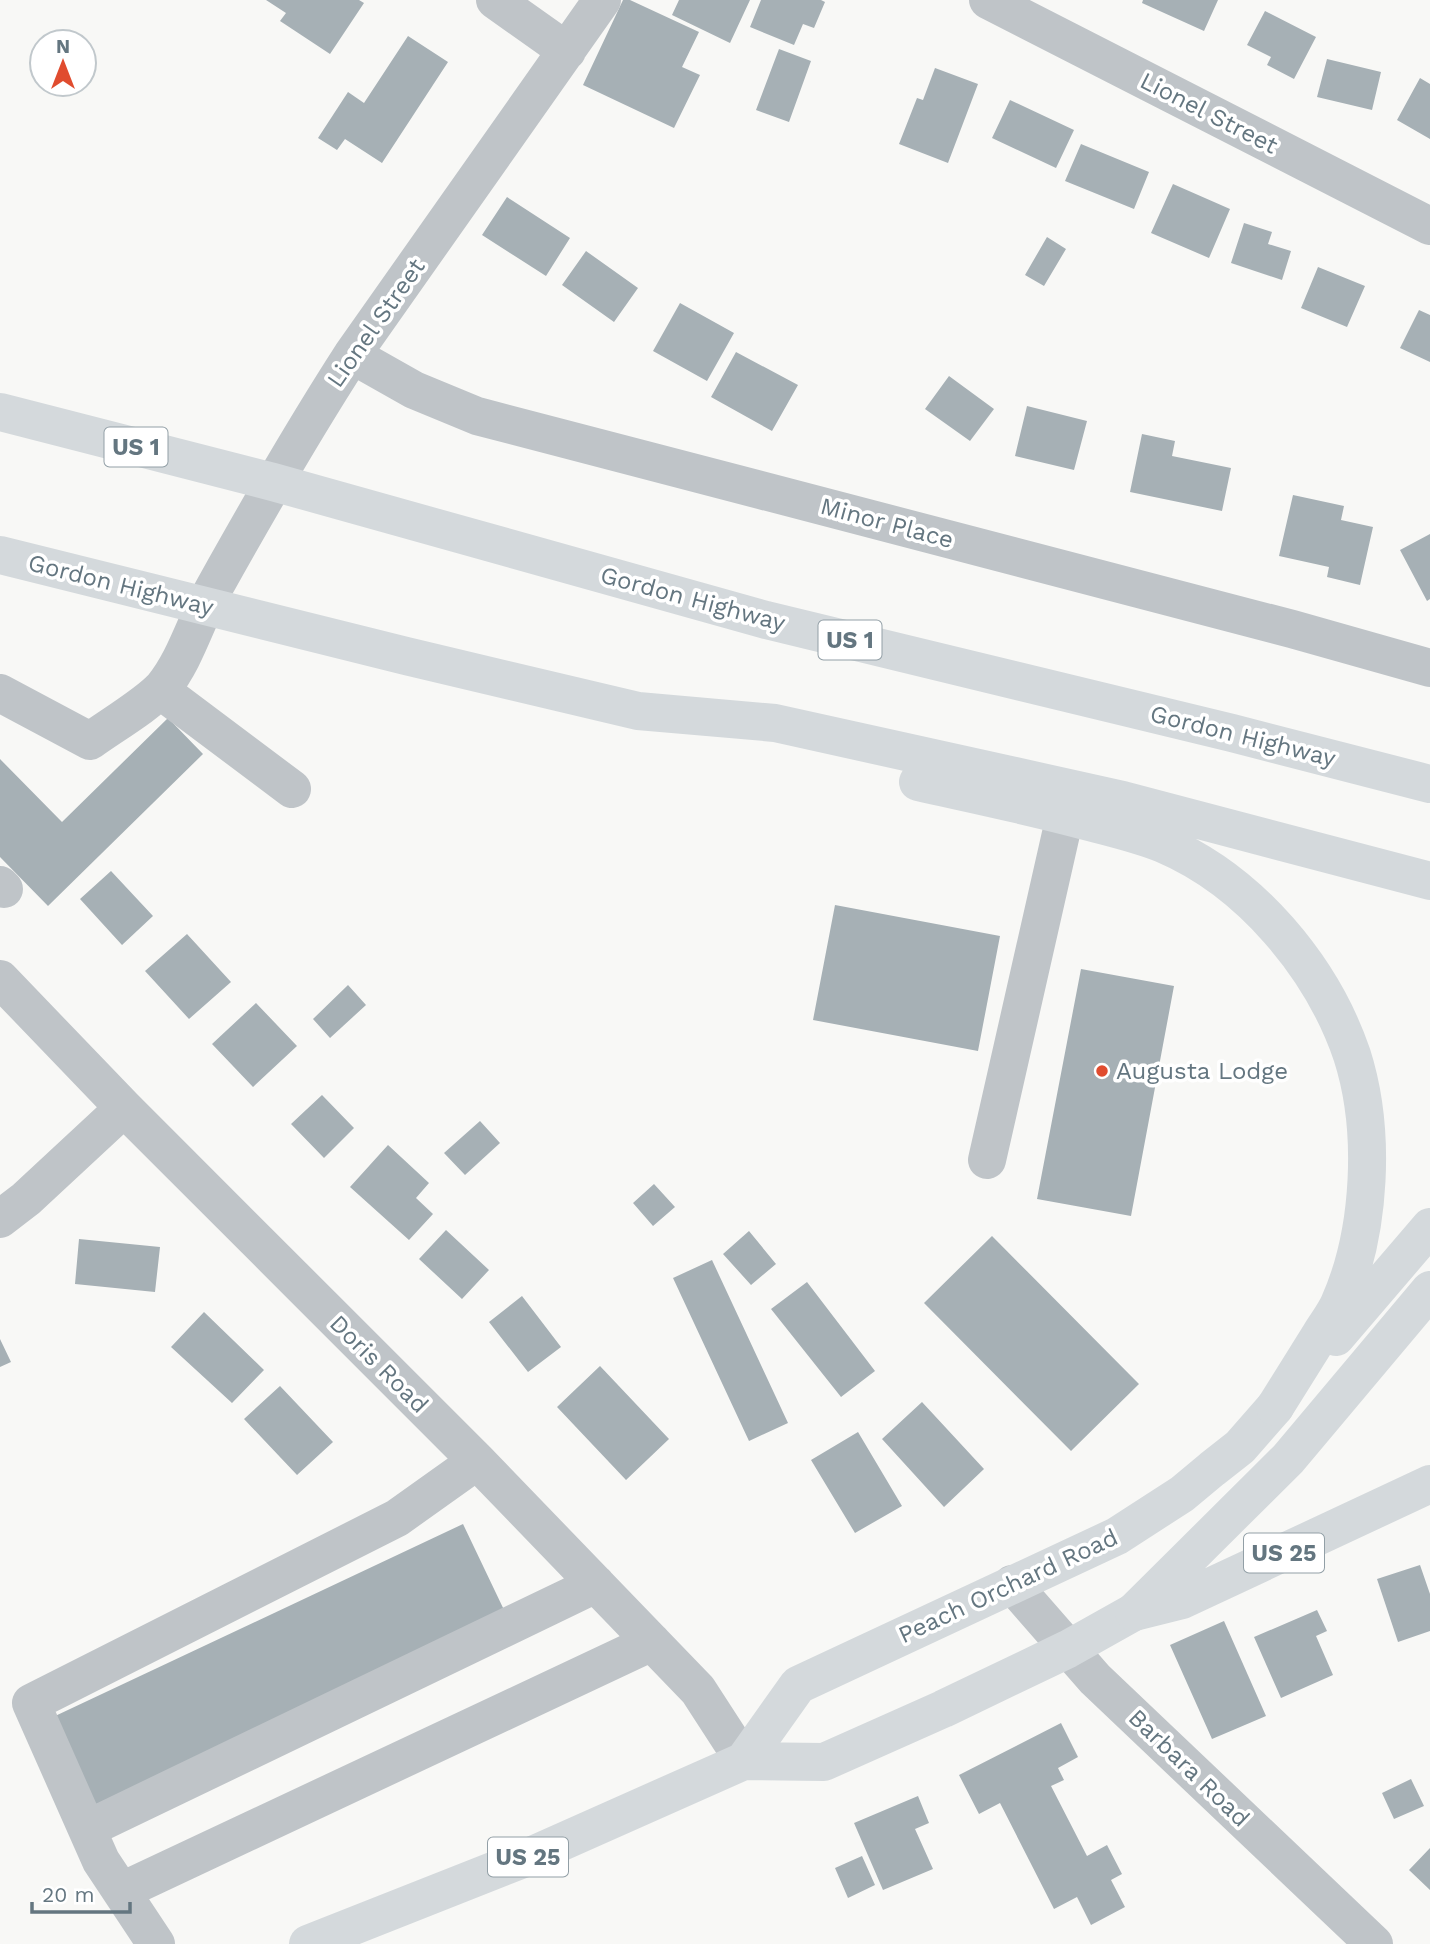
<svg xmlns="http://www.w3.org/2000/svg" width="1430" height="1944" font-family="'Work Sans',sans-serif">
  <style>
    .building { fill: #a6b0b5 }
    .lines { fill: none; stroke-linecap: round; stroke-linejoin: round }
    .minor { stroke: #bfc4c8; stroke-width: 38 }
    .major { stroke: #d4d9dc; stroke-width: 38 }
    .highway { stroke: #d4d9dc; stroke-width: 38 }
    .poi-dot { fill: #e04c2f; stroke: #fff; stroke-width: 2.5 }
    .labels { text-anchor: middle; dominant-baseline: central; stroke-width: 7; stroke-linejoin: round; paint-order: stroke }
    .shield { fill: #fff; stroke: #929fa6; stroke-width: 2 }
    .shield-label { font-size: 23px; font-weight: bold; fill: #647680 }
    .street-label { font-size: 24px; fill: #647680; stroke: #fff }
    .poi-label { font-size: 24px; fill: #647680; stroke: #fff; text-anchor: start }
  </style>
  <rect width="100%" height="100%" fill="#f8f8f6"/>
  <path class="building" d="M 266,0 L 359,0 L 364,3 L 330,54 L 280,21 L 286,13 Z
    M 623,0 L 630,0 L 699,32 L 682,67 L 700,75 L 674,128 L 583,85 Z
    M 679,0 L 750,0 L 730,43 L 672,15 Z
    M 761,0 L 821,0 L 825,2 L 814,28 L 803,24 L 794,45 L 750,27 Z
    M 1143,0 L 1218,0 L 1204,31 L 1142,3 Z
    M 1265,11 L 1316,37 L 1294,79 L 1267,65 L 1271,57 L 1247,45 Z
    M 408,36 L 448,62 L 382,163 L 345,139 L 337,150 L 318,138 L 348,92 L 364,103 Z
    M 779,49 L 811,61 L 789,122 L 756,110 Z
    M 1327,59 L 1381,72 L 1372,110 L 1317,97 Z
    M 935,68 L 978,84 L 948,163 L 899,144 L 917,98 L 923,100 Z
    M 1420,78 L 1430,84 L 1430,139 L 1397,120 Z
    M 1010,100 L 1074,130 L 1056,168 L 992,138 Z
    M 1081,144 L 1149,172 L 1134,209 L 1065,181 Z
    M 1173,184 L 1230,209 L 1209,258 L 1151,233 Z
    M 507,197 L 570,238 L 546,276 L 482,235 Z
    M 1244,223 L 1272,232 L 1268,244 L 1291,251 L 1282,280 L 1231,263 Z
    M 1047,237 L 1066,249 L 1044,286 L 1025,275 Z
    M 586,251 L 638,288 L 614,322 L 562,285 Z
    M 1318,267 L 1365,286 L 1347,327 L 1301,308 Z
    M 680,303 L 734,333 L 707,381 L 653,351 Z
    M 1419,310 L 1430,315 L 1430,362 L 1400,348 Z
    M 736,352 L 798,385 L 772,431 L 711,397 Z
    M 949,376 L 994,409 L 970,441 L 925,409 Z
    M 1027,406 L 1087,421 L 1074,470 L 1015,456 Z
    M 1142,434 L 1175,441 L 1172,456 L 1231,468 L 1222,511 L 1130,492 Z
    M 1293,495 L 1344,506 L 1341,520 L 1373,527 L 1360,585 L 1327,577 L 1329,567 L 1279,556 Z
    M 1430,534 L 1430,599 L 1427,601 L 1400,550 Z
    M 168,718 L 203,754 L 48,906 L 0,857 L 0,759 L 62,822 Z
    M 111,871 L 153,916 L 122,945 L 80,899 Z
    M 835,905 L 1000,936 L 978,1051 L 813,1020 Z
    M 187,934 L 231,982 L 189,1019 L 145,971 Z
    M 1081,969 L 1174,986 L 1131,1216 L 1037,1199 Z
    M 348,985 L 366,1005 L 330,1038 L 313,1019 Z
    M 256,1003 L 297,1046 L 253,1087 L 212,1044 Z
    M 322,1095 L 354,1128 L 324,1158 L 291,1124 Z
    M 480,1121 L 500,1143 L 465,1175 L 444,1153 Z
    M 388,1145 L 429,1183 L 416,1198 L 433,1214 L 409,1240 L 350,1187 Z
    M 654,1184 L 675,1207 L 653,1226 L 633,1203 Z
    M 446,1230 L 489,1270 L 462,1299 L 419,1259 Z
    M 749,1231 L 776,1264 L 751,1285 L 723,1254 Z
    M 992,1236 L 1139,1384 L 1071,1451 L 924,1303 Z
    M 79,1239 L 160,1247 L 155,1292 L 75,1284 Z
    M 712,1260 L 788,1423 L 749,1441 L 673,1278 Z
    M 807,1282 L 875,1371 L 841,1397 L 771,1309 Z
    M 522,1296 L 561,1347 L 528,1372 L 489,1322 Z
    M 204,1312 L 264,1370 L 232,1403 L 171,1347 Z
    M 0,1339 L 11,1362 L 0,1367 Z
    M 600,1366 L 669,1439 L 626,1480 L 557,1407 Z
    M 280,1386 L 333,1442 L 297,1475 L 244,1419 Z
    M 922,1402 L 984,1469 L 944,1507 L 882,1439 Z
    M 858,1432 L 902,1506 L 855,1533 L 811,1460 Z
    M 463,1524 L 505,1612 L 95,1805 L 53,1717 Z
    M 1420,1565 L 1430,1594 L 1430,1631 L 1398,1642 L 1377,1579 Z
    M 1317,1610 L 1327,1631 L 1316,1636 L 1333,1675 L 1281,1698 L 1254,1637 Z
    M 1224,1621 L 1266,1716 L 1212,1739 L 1170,1645 Z
    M 1061,1723 L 1078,1757 L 1058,1768 L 1064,1780 L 1051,1786 L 1087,1856 L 1107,1845 L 1122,1874 L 1111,1880 L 1125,1907 L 1091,1925 L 1077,1897 L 1054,1909 L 1000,1803 L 979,1814 L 959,1775 Z
    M 1411,1779 L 1424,1806 L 1394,1819 L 1382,1793 Z
    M 918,1796 L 929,1823 L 915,1829 L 933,1869 L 883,1890 L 854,1823 Z
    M 1430,1848 L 1430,1890 L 1409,1870 Z
    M 862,1856 L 875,1885 L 848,1898 L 835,1868 Z"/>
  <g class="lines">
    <path class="minor" d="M 495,0 L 567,51
      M 988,0 L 1430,226
      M 352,355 L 414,390 L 477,416 L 1292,629 L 1430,668
      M 160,690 L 292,789
      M 0,693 L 90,741 C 109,727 148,704 163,687 C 186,659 196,620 214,588 C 258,509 303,431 352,355 L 602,0
      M 0,885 L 4,889
      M 0,979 L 124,1108 L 477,1461 L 698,1690 L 744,1761
      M 987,1160 L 1065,816
      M 0,1219 L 26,1199 L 124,1108
      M 1012,1584 L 1095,1679 L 1374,1944
      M 87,1829 L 596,1584
      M 122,1891 L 652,1642
      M 156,1944 L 101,1861 L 31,1703 L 397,1518 L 477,1461"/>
    <path class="major" d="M 744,1761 L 798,1685 L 1117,1536 L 1182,1494 L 1212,1469 L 1240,1447 L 1275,1407
      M 308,1944 L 528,1857 L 744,1761 L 824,1762 L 943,1709 L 1068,1649 L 1134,1612"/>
    <path class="highway" d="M 0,412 L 273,482 L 766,620 L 1232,733 L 1430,784
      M 0,555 L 406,656 L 638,711 L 775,723 L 1123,800 L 1430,881
      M 918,782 C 976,795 1035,807 1093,823 C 1116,829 1141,835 1163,844 C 1250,881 1322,967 1352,1055 C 1376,1130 1371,1232 1339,1304 C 1334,1315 1326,1325 1320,1335 C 1305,1359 1290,1383 1275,1407
      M 1336,1337 L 1430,1227
      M 1134,1612 L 1288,1459 L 1430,1290
      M 1134,1612 L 1182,1600 L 1430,1484"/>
  </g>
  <circle class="poi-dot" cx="1102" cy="1071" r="7"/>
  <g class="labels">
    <g class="shield">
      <rect x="104.5" y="427.5" width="63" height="39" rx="5"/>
      <rect x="818.5" y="620.5" width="63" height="39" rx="5"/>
      <rect x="1244" y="1533.5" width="80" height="39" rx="5"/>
      <rect x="488" y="1837.5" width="80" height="39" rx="5"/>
    </g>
    <g class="shield-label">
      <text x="136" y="447">US 1</text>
      <text x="850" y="640">US 1</text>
      <text x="1284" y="1553">US 25</text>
      <text x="528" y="1857">US 25</text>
    </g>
    <g class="street-label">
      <text transform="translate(1209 113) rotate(27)">Lionel Street</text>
      <text transform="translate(376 323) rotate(-55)">Lionel Street</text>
      <text transform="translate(887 523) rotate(15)">Minor Place</text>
      <text transform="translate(121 585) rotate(14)">Gordon Highway</text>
      <text transform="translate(693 599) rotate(15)">Gordon Highway</text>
      <text transform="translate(1243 736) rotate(14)">Gordon Highway</text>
      <text transform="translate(379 1364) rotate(45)">Doris Road</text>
      <text transform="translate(1008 1586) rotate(-25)">Peach Orchard Road</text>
      <text transform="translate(1189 1768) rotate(44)">Barbara Road</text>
    </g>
    <g class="poi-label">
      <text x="1116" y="1071">Augusta Lodge</text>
    </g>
  </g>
  <g transform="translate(63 63)"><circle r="33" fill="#ffffff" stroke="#c1c8cc" stroke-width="2"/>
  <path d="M0-5L12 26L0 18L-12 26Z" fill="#e04c2f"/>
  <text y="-10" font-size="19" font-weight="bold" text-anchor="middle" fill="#647680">N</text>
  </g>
  <path d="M32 1902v10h98v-10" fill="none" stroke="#647680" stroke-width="3.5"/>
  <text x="42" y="1902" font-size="21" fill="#647680" stroke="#ffffff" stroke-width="5" paint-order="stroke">20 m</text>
</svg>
